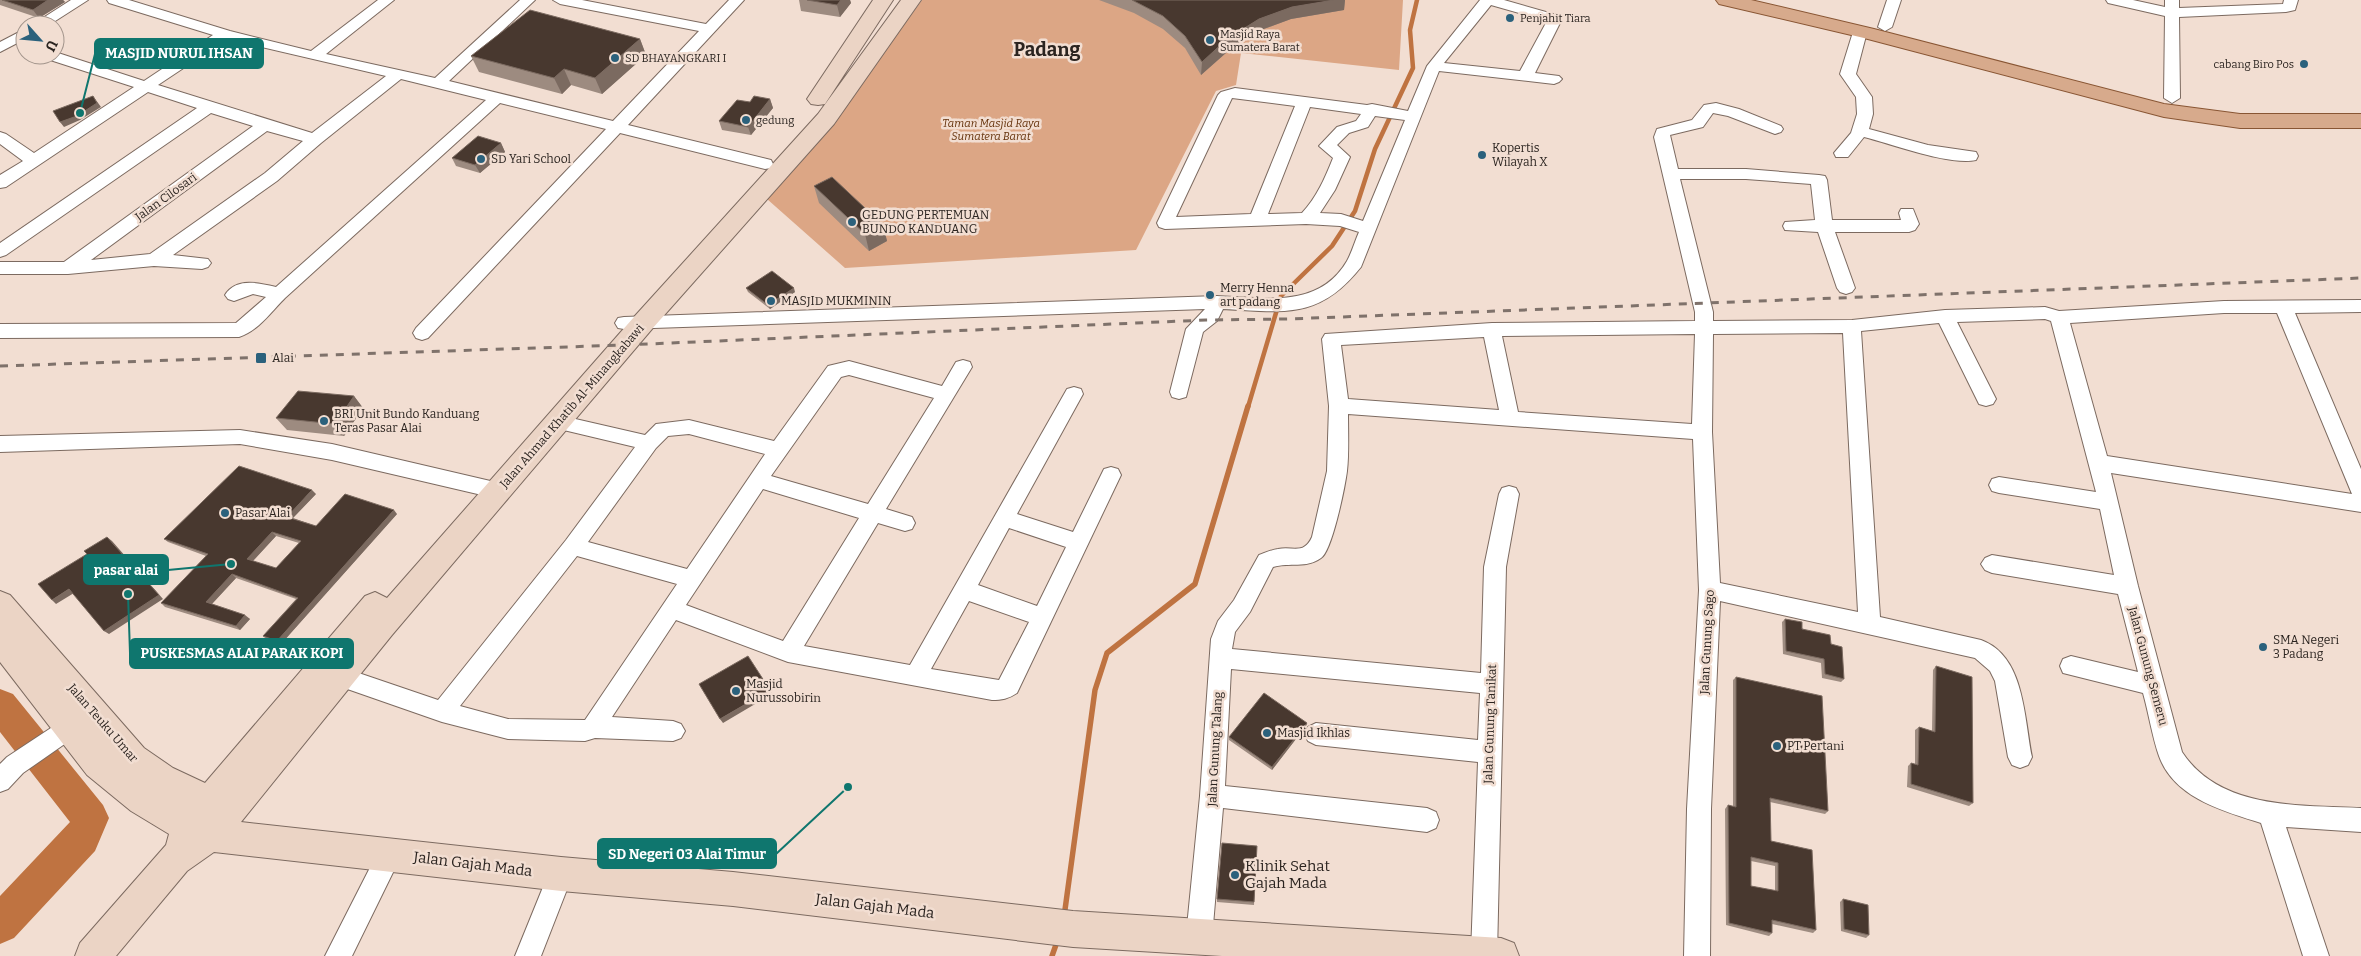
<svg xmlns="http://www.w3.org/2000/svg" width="2361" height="956" font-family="Bitter,serif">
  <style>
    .green { fill: #dca685 }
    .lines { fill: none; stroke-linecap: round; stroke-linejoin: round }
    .stream-far1 { stroke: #bf7341; stroke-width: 4.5 }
    .stream { stroke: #bf7341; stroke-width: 5.5 }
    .river { fill: #bf7341; fill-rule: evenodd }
    .street-casing { stroke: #7c6a60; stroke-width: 2 }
    .secondary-casing { stroke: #7c6a60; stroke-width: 2 }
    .primary-casing { stroke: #895634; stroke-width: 2 }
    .street { fill: #fff; fill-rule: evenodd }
    .secondary { fill: #ebd4c5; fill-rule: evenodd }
    .primary { fill: #d7aa8c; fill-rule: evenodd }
    .rail { stroke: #7f726b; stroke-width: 3; stroke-dasharray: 8 8; stroke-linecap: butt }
    .wall { fill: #9d8b80; fill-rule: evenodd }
    .shaded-wall { fill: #7b6a60 }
    .building { fill: #48382f; stroke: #7b6a60; fill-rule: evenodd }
    .poi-dot { fill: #2b617c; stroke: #f2ded2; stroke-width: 2 }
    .labels { text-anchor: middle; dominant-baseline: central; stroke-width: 5; stroke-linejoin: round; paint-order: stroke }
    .far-poi-label { font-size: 11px; fill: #2b2420; stroke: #f2ded2; text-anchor: start }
    .far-park-label { font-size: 11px; font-style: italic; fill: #65320b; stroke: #f2ded2 }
    .poi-label { font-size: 12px; fill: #2b2420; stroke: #f2ded2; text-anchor: start }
    .street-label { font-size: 12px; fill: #2b2420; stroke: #f2ded2 }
    .near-street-label { font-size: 15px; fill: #2b2420; stroke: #f2ded2 }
    .near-poi-label { font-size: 15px; fill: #2b2420; stroke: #f2ded2; text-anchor: start }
    .far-town-label { font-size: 19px; font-weight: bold; fill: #2b2420; stroke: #f2ded2 }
    .leader { fill: none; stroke: #0f766e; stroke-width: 2 }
    .callout-dot { fill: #0f766e; stroke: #f2ded2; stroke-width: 2 }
    .callout { fill: #0f766e; stroke: #0f766e; stroke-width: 2 }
    .callout-label { font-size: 14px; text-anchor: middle; font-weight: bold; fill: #fff }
  </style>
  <rect width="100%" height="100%" fill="#f2ded2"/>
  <path class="green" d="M 922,0 L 1403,0 L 1399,70 L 1241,53 L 1236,85 L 1216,91 L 1136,250 L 845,268 L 767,199 L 831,125 Z"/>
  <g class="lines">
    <path class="stream-far1" d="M 1248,407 L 1281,296 L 1332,246 L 1355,211 L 1375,149 L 1413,68 L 1410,30 L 1417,0"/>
    <path class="stream" d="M 1064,917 L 1095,690 L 1107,653 L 1195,584 L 1248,406
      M 1052,956 L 1058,939"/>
    <path class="river" d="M 0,689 L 13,694 L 103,805 L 109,818 L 95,851 L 14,938 L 0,944 L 0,896 L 70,822 L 0,732 Z"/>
    <g class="street-casing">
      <path id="street" d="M 71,0 L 88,0 L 49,25 L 32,25 Z
        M 107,0 L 129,0 L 230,31 L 311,51 L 378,0 L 394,0 L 326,54 L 435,78 L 520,0 L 535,0 L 449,81 L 613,121 L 699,31 L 560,4 L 553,0 L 582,0 L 706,24 L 729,0 L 744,0 L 628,125 L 771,160 L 773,164 L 771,168 L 765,169 L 620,133 L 428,338 L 422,340 L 416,338 L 413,333 L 416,328 L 606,129 L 500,103 L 285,298 C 271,312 258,331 239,337 L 0,338 L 0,324 L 236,323 L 266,297 L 253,294 L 234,301 L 228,299 L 225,295 C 236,277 260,283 276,287 L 486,100 L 401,79 L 321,143 L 277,181 L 173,255 L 208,259 L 211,263 L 208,267 L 202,269 L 154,266 L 68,274 L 0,274 L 0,262 L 64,262 L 253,126 L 211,113 L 6,255 L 0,257 L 0,243 L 197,108 L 148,92 L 6,187 L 0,188 L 0,175 L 23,161 L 0,144 L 0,132 L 6,134 L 34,153 L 134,87 L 44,58 L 42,55 L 55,55 L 55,52 L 144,81 L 213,35 L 109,3 ZM 227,39 L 386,76 L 312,133 L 158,85 ZM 267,131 L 303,141 L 265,173 L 150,254 L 91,260 Z
        M 1480,0 L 1504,0 L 1560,16 L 1562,19 L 1535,73 L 1559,76 L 1562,79 L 1559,82 L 1554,84 L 1439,71 L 1361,267 C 1319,320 1285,312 1223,309 L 1217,321 L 1203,332 L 1186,397 L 1179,399 L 1172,397 L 1170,392 L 1186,329 L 1205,309 L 624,329 L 618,328 L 615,323 L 618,318 L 624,317 L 1217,296 C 1264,298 1319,309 1347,261 C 1352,252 1355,241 1359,232 L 1340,226 L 1306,224 L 1165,229 L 1159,227 L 1157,223 L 1218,95 L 1221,92 L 1235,88 L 1367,105 L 1372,104 L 1408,111 L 1427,66 ZM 1491,5 L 1547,21 L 1520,71 L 1444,63 ZM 1232,98 L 1295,106 L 1251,214 L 1176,217 ZM 1310,107 L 1361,114 L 1356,121 L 1337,127 L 1319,146 L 1333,158 C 1325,178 1317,197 1302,213 L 1268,214 ZM 1375,116 L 1405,120 L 1363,221 L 1341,214 L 1320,213 L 1335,190 L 1350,157 L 1337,145 L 1349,133 L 1368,127 Z
        M 1887,0 L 1901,0 L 1892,27 L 1885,31 L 1878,27 Z
        M 2106,0 L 2133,0 L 2165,7 L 2165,0 L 2179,0 L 2179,8 L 2283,4 L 2284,0 L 2298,0 L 2295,10 L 2286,12 L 2179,17 L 2180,98 L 2172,103 L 2164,98 L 2165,16 L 2108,3 Z
        M 1860,28 L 1867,32 L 1856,74 L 1872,97 L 1873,114 L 1869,129 L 1928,145 L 1976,152 L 1978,156 L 1976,160 C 1950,166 1892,144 1864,137 L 1848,157 L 1836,157 L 1834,153 L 1851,133 L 1857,114 L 1856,97 L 1840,74 L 1853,32 Z
        M 25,29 L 25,39 L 0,52 L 0,42 Z
        M 1716,103 L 1739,109 L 1781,126 L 1783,129 L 1781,132 L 1775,134 L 1728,116 L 1713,113 L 1703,127 L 1670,135 L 1678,169 L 1746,169 L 1819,175 L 1825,176 L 1827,180 L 1832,220 L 1901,220 L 1899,213 L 1901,209 L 1913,209 L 1919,224 L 1915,230 L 1909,232 L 1835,232 L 1855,288 L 1852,292 L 1846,294 L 1840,292 L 1837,288 L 1818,232 L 1785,230 L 1783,226 L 1785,222 L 1815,220 L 1811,184 L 1746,179 L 1680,179 L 1713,312 L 1713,321 L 1852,320 L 1945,310 L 2045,307 L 2059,311 L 2224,301 L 2361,300 L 2361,312 L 2295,313 L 2361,469 L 2361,512 L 2111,473 L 2138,586 L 2182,752 C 2220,810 2300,805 2361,808 L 2361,832 L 2286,827 L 2329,956 L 2303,956 L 2261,823 C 2223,811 2174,798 2159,756 C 2152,736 2149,714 2143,693 L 2063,673 L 2060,666 L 2063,659 L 2071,656 L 2138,672 L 2118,594 L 1992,573 L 1985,570 L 1981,564 L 1985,558 L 1992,555 L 2114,575 L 2100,509 L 1999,493 L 1992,491 L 1989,485 L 1992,479 L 1999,477 L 2096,492 L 2051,321 L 2045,319 L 1957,322 L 1996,399 L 1993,404 L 1986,406 L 1979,404 L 1939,323 L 1861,331 L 1880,617 L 1981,640 C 2025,656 2024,718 2032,757 L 2028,765 L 2020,768 L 2012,765 L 2008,757 L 1995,681 L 1990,671 L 1975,658 L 1720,601 L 1711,809 L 1710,956 L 1684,956 L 1687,809 L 1699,590 L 1693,439 L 1348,414 C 1348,433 1349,453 1347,471 C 1345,487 1332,551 1321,558 C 1306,569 1290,562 1273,567 L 1250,612 L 1235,632 L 1232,649 L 1481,673 L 1484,567 L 1499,494 L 1502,488 L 1509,486 L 1516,488 L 1519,494 L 1506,567 L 1497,954 L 1496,956 L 1472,956 L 1471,954 L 1478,762 L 1316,745 L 1308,741 L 1304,734 L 1308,727 L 1316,723 L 1478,740 L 1480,693 L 1231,669 L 1225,786 L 1427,808 L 1436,812 L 1439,820 L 1436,828 L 1427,832 L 1223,808 L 1212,937 L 1208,946 L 1199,950 L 1190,946 L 1186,937 L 1200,796 L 1211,639 L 1218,621 L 1234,600 L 1259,555 C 1265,553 1271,550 1278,549 C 1293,546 1304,555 1312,537 L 1327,471 L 1329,406 L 1322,339 L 1325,334 L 1492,323 L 1695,321 L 1695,312 L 1654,137 L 1657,129 L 1692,120 L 1704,105 ZM 2224,313 L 2277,313 L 2352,494 L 2107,456 L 2070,323 ZM 1843,333 L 1858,612 L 1720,583 L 1712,432 L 1713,334 ZM 1695,334 L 1692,424 L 1518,412 L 1502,336 ZM 1484,337 L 1499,410 L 1348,399 L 1341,345 Z
        M 963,360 L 970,362 L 972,367 L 886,509 L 912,517 L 915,523 L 912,529 L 905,531 L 878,523 L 804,646 L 910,665 L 1067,389 L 1074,387 L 1081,389 L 1083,394 L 1017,514 L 1073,532 L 1104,469 L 1111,467 L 1118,469 L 1121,475 L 1017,693 C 1008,699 1002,700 992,700 L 788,662 L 676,620 L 612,717 L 673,721 L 681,724 L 685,731 L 681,738 L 673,741 L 595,738 L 585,741 L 508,739 L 442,722 L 333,684 L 330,677 L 333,670 L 341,667 L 438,700 L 566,540 L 635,447 L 551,427 L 548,422 L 551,417 L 558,415 L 645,435 L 656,424 L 689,420 L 774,441 L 828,366 L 849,361 L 942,386 L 956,362 ZM 849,375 L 934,398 L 868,504 L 771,476 L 841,377 ZM 689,434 L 765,454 L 687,569 L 588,542 L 656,448 L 668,436 ZM 763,489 L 859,518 L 783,641 L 686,605 ZM 1009,528 L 1066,547 L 1037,606 L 978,585 ZM 577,556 L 677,584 L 585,720 L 508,719 L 460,706 ZM 969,601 L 1029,622 L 999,680 L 931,669 Z
        M 240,430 L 332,444 L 499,483 L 506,485 L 509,491 L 506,497 L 499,499 L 332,460 L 240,444 L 0,452 L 0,436 Z
        M 71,717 L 79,720 L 83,727 L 79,734 L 23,773 L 8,789 L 0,792 L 0,764 L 7,757 L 63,720 Z
        M 390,842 L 399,846 L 402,854 L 352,956 L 325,956 L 381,846 Z
        M 561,862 L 570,865 L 573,874 L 541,956 L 515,956 L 552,865 Z"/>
    </g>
    <g class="secondary-casing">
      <path id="secondary" d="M 873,0 L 893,0 L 825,104 L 818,105 L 811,104 L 807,99 Z
        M 901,0 L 921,0 L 834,124 L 652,329 L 392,635 L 241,822 L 561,857 L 733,872 L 1073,911 L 1501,938 L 1514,943 L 1519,956 L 1222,956 L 1073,947 L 733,906 L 561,891 L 214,852 L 187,871 L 116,956 L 75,956 L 80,943 L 166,845 L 169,834 L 131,811 L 87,775 L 0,662 L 0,591 L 10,595 L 144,748 L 173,768 L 205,783 L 365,596 L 375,592 L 387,598 L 634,317 L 818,114 Z"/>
    </g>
    <g class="primary-casing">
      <path id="primary" d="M 1716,0 L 1751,0 L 1874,29 L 2164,104 L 2240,114 L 2361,114 L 2361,128 L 2240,128 L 2164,117 L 1864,38 L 1719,4 Z"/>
    </g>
    <use href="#street" class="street"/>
    <use href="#secondary" class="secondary"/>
    <use href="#primary" class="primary"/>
    <path class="rail" d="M 0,366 L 624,345 L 1206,320 L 1288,319 L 2361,278"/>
  </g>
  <path class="wall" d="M 0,0 L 63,0 L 65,2 L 39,18 L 0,5 Z
    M 799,0 L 850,0 L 851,3 L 840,17 L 801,11 Z
    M 1099,0 L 1345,0 L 1344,10 L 1291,19 L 1258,31 L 1227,52 L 1201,75 L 1185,48 L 1163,29 L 1134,13 Z
    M 640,39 L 646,55 L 602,94 L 571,85 L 562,94 L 479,72 L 471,56 Z
    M 770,99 L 773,108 L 751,135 L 722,130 L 719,121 L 750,102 Z
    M 501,143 L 505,152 L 480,173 L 456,166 L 452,158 Z
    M 814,186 L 883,225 L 887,241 L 869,251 L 819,203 Z
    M 746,288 L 795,292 L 770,309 L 748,292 Z
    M 354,396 L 363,408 L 344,436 L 287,430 L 276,418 Z
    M 316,494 L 293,518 L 316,526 L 397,514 L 281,644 L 267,640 L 263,636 L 296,599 L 236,578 L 212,604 L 250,619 L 240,630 L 165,607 L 161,603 L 206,556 L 168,542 L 164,539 ZM 276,536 L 299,543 L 276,568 L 253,561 Z
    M 1785,619 L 1831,644 L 1844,679 L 1841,682 L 1822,678 L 1821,663 L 1783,654 L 1782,622 Z
    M 1936,666 L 1973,803 L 1969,806 L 1907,787 L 1908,766 L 1911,763 L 1915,764 L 1915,730 L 1919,727 L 1932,731 L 1933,670 Z
    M 1736,677 L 1828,811 L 1825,814 L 1770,802 L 1771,841 L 1816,930 L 1813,933 L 1772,924 L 1772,933 L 1769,936 L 1726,925 L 1725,809 L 1728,805 L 1733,807 L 1733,680 ZM 1751,861 L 1775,866 L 1775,891 L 1751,886 Z
    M 1307,723 L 1306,726 L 1272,770 L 1229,740 L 1229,737 Z
    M 1257,846 L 1254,905 L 1217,902 L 1217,899 Z
    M 1843,899 L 1869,935 L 1866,938 L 1841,931 L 1840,902 Z"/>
  <path class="shaded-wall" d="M 48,0 L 63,0 L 65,2 L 39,18 L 33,10 Z
    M 841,0 L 850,0 L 851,3 L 840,17 L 837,5 Z
    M 1334,0 L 1345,0 L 1344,10 L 1291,19 L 1258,31 L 1227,52 L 1201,75 L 1202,62 L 1227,39 L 1259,19 L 1292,7 Z
    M 640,39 L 646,55 L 602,94 L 595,78 Z
    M 564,69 L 571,85 L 562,94 L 554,78 Z
    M 93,96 L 101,107 L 80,120 L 64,127 L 60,122 Z
    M 770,99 L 773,108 L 751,135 L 748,127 Z
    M 501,143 L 505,152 L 480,173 L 475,165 Z
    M 883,225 L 887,241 L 869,251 L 865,234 Z
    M 794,288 L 795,292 L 770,309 L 768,305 Z
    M 354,396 L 363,408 L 344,436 L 335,424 Z
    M 312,490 L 316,494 L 291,520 L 287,517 Z
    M 394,510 L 397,514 L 281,644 L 277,641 Z
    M 272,532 L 276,536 L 251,563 L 247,559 Z
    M 107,537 L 112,541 L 163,599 L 109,634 L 104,631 Z
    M 232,574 L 236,578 L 210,606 L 206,602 Z
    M 69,589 L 74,593 L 56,604 L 52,600 Z
    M 245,615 L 250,619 L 240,630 L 236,626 Z
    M 770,690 L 772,694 L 723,723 L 720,719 Z
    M 1307,723 L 1306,726 L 1272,770 L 1272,767 Z"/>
  <path class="building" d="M 2,0 L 48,0 L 33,10 Z
    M 807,0 L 841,0 L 837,5 Z
    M 1132,0 L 1334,0 L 1292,7 L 1259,19 L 1227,39 L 1202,62 L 1185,36 L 1163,16 Z
    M 530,10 L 640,39 L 595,78 L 564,69 L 554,78 L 471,56 Z
    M 93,96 L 97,103 L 77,116 L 60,122 L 53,111 Z
    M 754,96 L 770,99 L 748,127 L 719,121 L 737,100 L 750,102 Z
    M 478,136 L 501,143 L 475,165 L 452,158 Z
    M 832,177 L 883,225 L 865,234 L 814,186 Z
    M 772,271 L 794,288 L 768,305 L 746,288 Z
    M 298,391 L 354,396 L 335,424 L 276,418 Z
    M 239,466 L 312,490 L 287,517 L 316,526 L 345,494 L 394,510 L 277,641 L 263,636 L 298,598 L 232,574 L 206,602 L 245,615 L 236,626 L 161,603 L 208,554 L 164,539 ZM 272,532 L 301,541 L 276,568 L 247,559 Z
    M 107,537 L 159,595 L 104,631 L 69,589 L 52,600 L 38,584 L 87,554 L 84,551 Z
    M 1785,619 L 1802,622 L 1802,629 L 1830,635 L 1831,644 L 1842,647 L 1844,679 L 1825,674 L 1824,659 L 1786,651 Z
    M 748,656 L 770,690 L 720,719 L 699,684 Z
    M 1936,666 L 1972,677 L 1973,803 L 1911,784 L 1911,763 L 1918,765 L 1919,727 L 1935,732 Z
    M 1736,677 L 1822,696 L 1828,811 L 1770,798 L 1771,841 L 1812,850 L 1816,930 L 1772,920 L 1772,933 L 1729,923 L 1728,805 L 1736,807 ZM 1751,857 L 1778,863 L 1778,891 L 1751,886 Z
    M 1264,693 L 1307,723 L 1272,767 L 1229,737 Z
    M 1222,843 L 1257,846 L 1254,902 L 1217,899 Z
    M 1843,899 L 1868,905 L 1869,935 L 1844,929 Z"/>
  <g class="poi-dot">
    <circle cx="1510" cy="18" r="5"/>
    <circle cx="1210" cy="40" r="5"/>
    <circle cx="615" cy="58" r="5"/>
    <circle cx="2304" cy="64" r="5"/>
    <circle cx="746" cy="120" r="5"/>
    <circle cx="1482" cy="155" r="5"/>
    <circle cx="481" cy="159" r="5"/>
    <circle cx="852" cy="222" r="5"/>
    <circle cx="1210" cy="295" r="5"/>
    <circle cx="771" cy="301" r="5"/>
    <rect x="255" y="352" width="12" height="12" rx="2.5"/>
    <circle cx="324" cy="421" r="5"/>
    <circle cx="225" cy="513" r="5"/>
    <circle cx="2263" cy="647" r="5"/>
    <circle cx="736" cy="691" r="5"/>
    <circle cx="1267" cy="733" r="5"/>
    <circle cx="1777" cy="746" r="5"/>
    <circle cx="1235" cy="875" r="5"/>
  </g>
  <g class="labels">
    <g class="far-poi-label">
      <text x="1520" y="18">Penjahit Tiara</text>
      <text x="1220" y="34">Masjid Raya<tspan x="1220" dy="13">Sumatera Barat</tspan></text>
      <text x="625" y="58">SD BHAYANGKARI I</text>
      <text x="2294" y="64" text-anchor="end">cabang Biro Pos</text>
      <text x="756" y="120">gedung</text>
    </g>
    <g class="far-park-label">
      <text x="991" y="123">Taman Masjid Raya<tspan x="991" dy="13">Sumatera Barat</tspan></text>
    </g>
    <g class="poi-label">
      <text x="1492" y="148">Kopertis<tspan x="1492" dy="14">Wilayah X</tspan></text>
      <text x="491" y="159">SD Yari School</text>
      <text x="862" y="215">GEDUNG PERTEMUAN<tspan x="862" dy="14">BUNDO KANDUANG</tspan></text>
      <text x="1220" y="288">Merry Henna<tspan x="1220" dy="14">art padang</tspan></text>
      <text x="781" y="301">MASJID MUKMININ</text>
      <text x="272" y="358">Alai</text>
      <text x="334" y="414">BRI Unit Bundo Kanduang<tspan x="334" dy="14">Teras Pasar Alai</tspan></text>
      <text x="235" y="513">Pasar Alai</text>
      <text x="2273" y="640">SMA Negeri<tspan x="2273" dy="14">3 Padang</tspan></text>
      <text x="746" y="684">Masjid<tspan x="746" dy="14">Nurussobirin</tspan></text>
      <text x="1277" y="733">Masjid Ikhlas</text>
      <text x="1787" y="746">PT Pertani</text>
    </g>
    <g class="street-label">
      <text transform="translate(166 197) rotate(-36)">Jalan Cilosari</text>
      <text transform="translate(572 406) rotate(-49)">Jalan Ahmad Khatib Al-Minangkabawi</text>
      <text transform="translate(1707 642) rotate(-87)">Jalan Gunung Sago</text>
      <text transform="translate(2148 666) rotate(75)">Jalan Gunung Semeru</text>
      <text transform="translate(103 723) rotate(49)">Jalan Teuku Umar</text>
      <text transform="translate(1490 724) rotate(-88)">Jalan Gunung Tanikat</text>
      <text transform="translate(1215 749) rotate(-87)">Jalan Gunung Talang</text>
    </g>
    <g class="near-street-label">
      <text transform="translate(473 864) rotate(7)">Jalan Gajah Mada</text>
      <text transform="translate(875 906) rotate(7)">Jalan Gajah Mada</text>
    </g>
    <g class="near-poi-label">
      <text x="1245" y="866">Klinik Sehat<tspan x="1245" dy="17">Gajah Mada</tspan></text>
    </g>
    <g class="far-town-label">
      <text x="1047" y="49">Padang</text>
    </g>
  </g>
  <path class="leader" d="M80 113L95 54M231 564L168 570M128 594L130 653M848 787L776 854"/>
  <g class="callout-dot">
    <circle cx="80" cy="113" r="5"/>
    <circle cx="231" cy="564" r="5"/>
    <circle cx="128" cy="594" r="5"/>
    <circle cx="848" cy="787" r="5"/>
  </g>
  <g class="callout">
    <rect x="95" y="39" width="168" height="29" rx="5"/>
    <rect x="84" y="555" width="84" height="29" rx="5"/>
    <rect x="130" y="639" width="223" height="29" rx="5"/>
    <rect x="598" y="839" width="178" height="29" rx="5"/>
  </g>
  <g class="callout-label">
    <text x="179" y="58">MASJID NURUL IHSAN</text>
    <text x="126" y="575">pasar alai</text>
    <text x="242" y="658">PUSKESMAS ALAI PARAK KOPI</text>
    <text x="687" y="859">SD Negeri 03 Alai Timur</text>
  </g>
  <g transform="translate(40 40) rotate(117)"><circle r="24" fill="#f2ded2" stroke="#a2948b"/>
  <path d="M0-4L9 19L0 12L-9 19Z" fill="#2b617c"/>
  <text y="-8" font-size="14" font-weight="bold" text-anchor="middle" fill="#2b2420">U</text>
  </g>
</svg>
